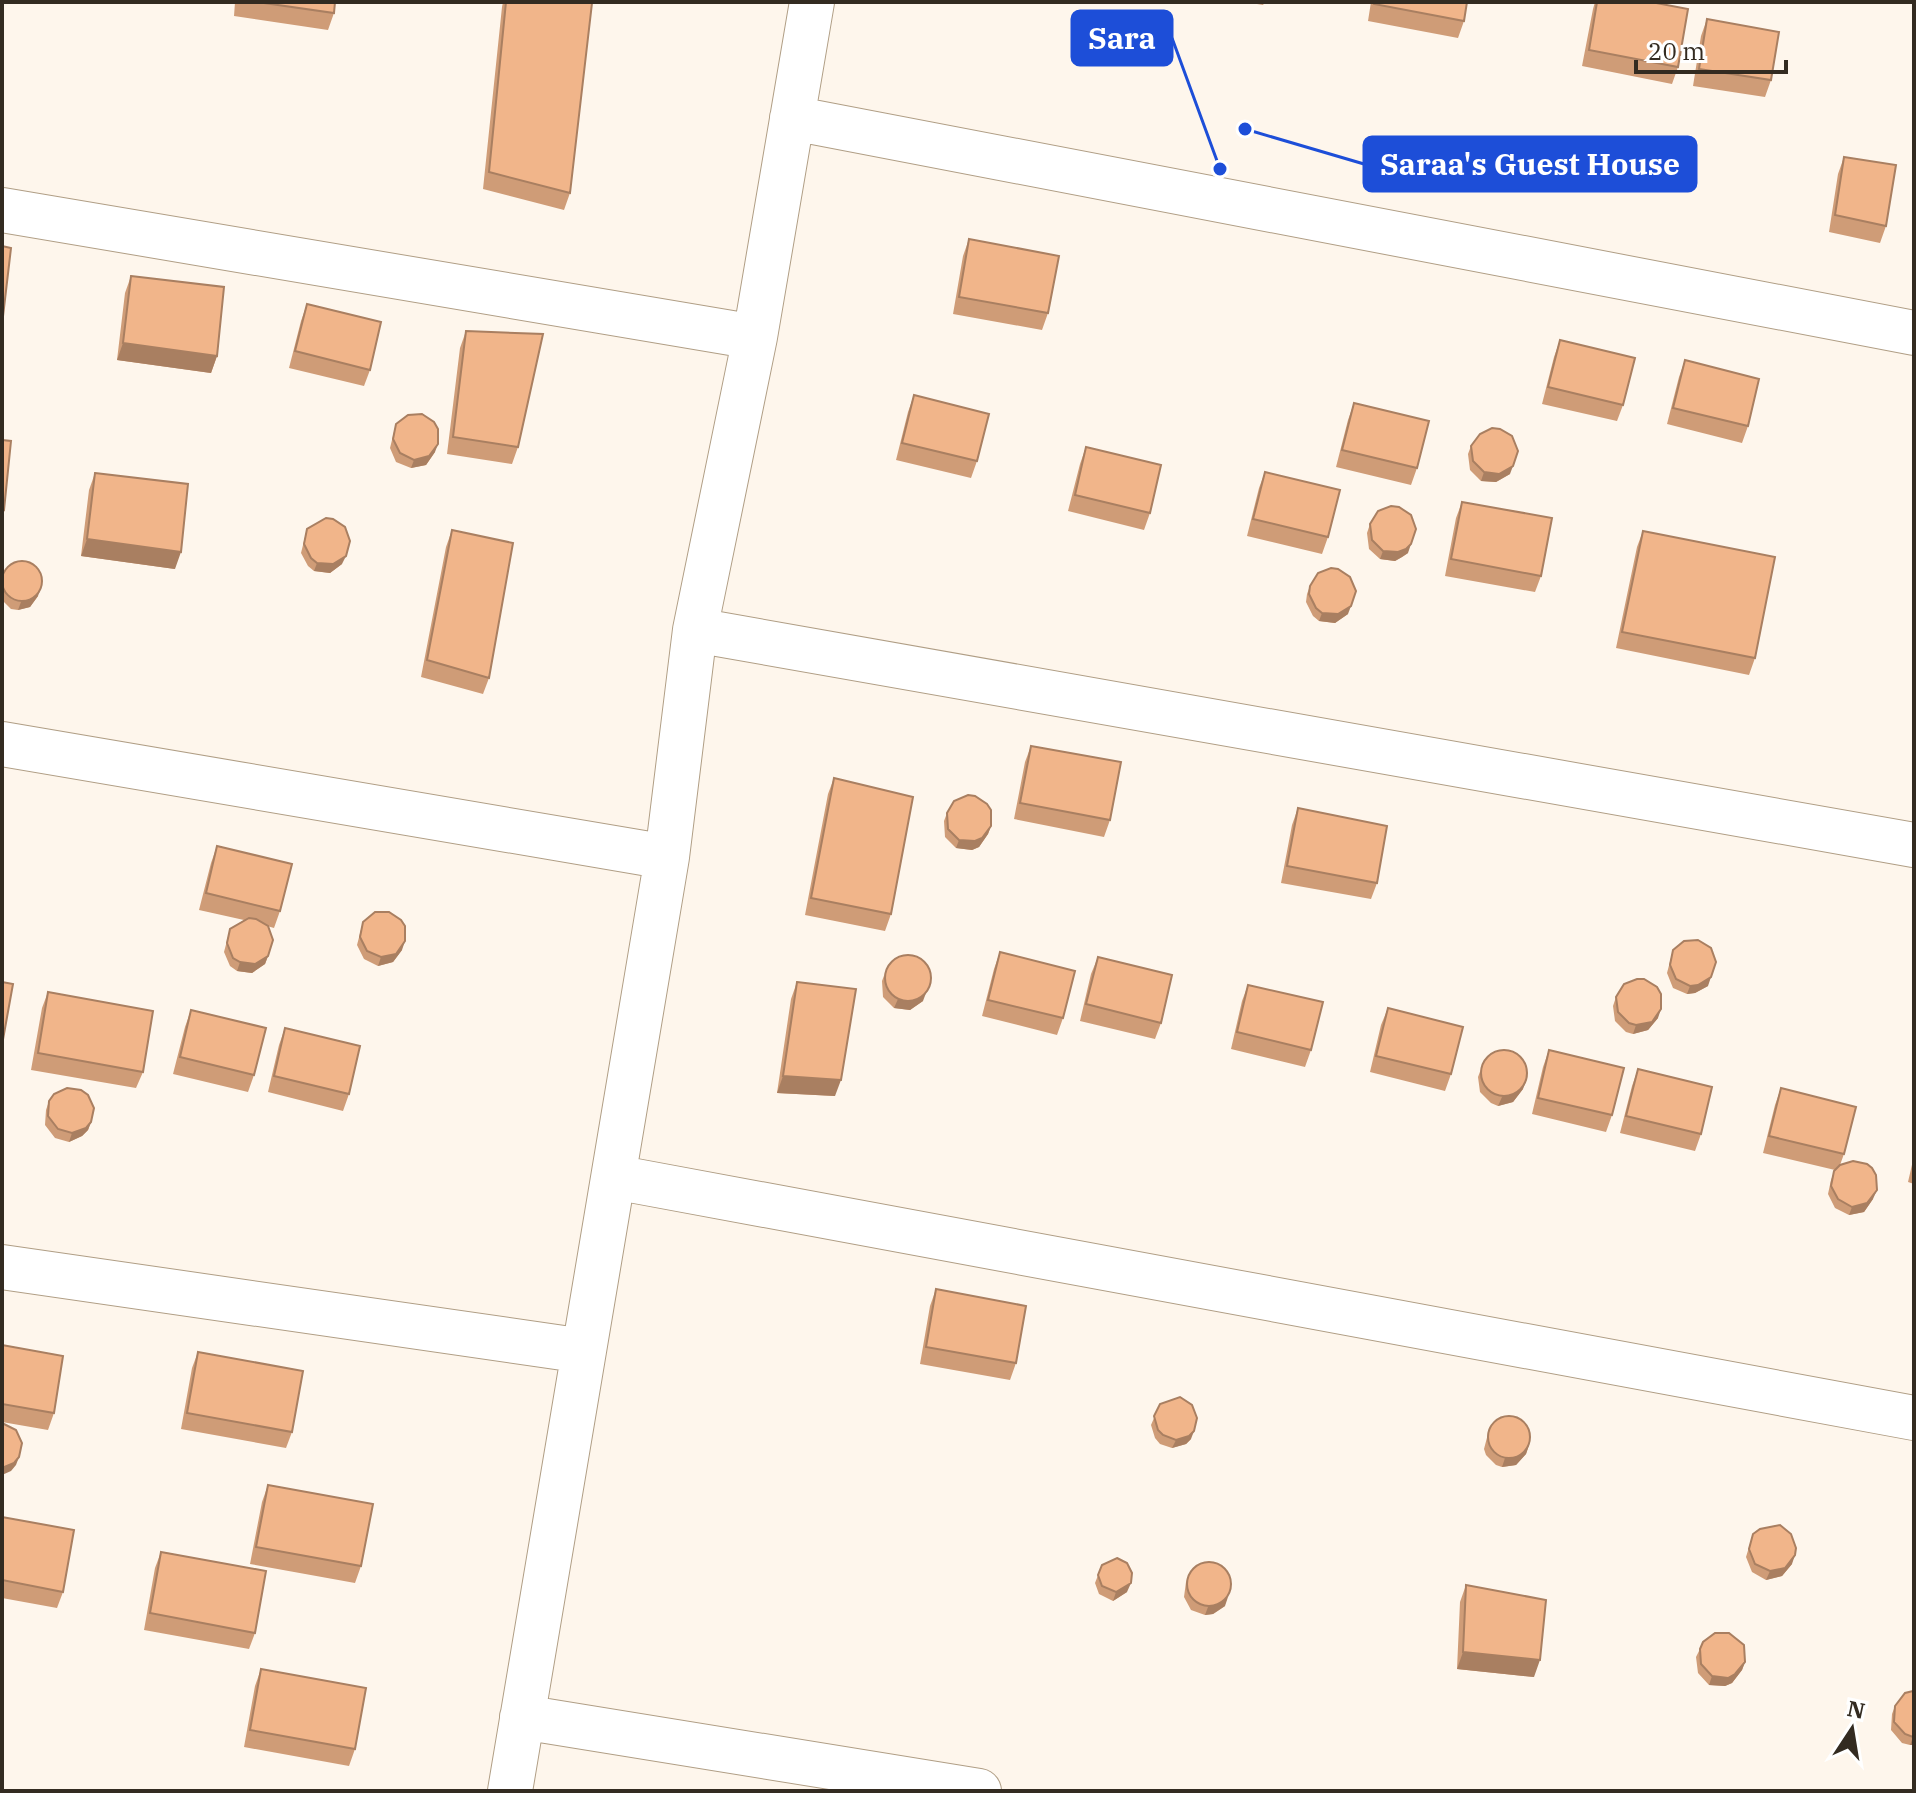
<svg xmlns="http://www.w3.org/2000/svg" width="1916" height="1793" font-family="'IBM Plex Serif',serif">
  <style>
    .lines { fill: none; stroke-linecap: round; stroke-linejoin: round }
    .minor-casing { stroke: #b09e85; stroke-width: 46 }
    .minor { stroke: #fff; stroke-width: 44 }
    .wall { fill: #cf9c77 }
    .shaded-wall { fill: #a97f61 }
    .building { fill: #f1b58a; stroke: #a97f61; stroke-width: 2 }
    .leader { fill: none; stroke: #1d4ed8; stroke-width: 3 }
    .callout-dot { fill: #1d4ed8; stroke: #fff; stroke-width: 3 }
    .callout { fill: #1d4ed8; stroke: #1d4ed8; stroke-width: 3 }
    .callout-label { font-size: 30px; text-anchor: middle; font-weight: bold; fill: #fff }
  </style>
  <rect width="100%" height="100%" fill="#fef6ec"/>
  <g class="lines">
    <g class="minor-casing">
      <path id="minor" d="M 792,118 L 1914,333
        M 2,210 L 755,337
        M 695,630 L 1914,845
        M 2,744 L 667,857
        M 614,1177 L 1914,1418
        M 2,1267 L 584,1351
        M 522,1717 L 979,1791
        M 510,1791 L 667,857 L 695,630 L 755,337 L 812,2"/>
    </g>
    <use href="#minor" class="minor"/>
  </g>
  <path class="wall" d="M 235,2 L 335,2 L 334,13 L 328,30 L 234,16 Z
    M 503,2 L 584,2 L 570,193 L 564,210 L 483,189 L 502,7 Z
    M 1245,2 L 1265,2 L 1263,5 Z
    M 1371,2 L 1467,2 L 1464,21 L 1458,38 L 1368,21 Z
    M 1595,2 L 1651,2 L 1678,67 L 1672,84 L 1582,66 L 1593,9 Z
    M 1707,19 L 1771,80 L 1765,97 L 1693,86 L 1701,36 Z
    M 1844,157 L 1886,226 L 1880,243 L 1829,232 L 1838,174 Z
    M 969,239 L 1048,313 L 1042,330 L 953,314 L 963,256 Z
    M 131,276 L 217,356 L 211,373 L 117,360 L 125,293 Z
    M 307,304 L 370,370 L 364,386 L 289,368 L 301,321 Z
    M 466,331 L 518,447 L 512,464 L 447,454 L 460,348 Z
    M 1560,340 L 1623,405 L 1617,421 L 1542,404 L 1554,357 Z
    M 1685,360 L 1748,426 L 1742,443 L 1667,424 L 1679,377 Z
    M 914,395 L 977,461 L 971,478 L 896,460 L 908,412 Z
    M 1354,403 L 1417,468 L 1411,485 L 1336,467 L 1348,420 Z
    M 396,424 L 435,452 L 426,465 L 411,468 L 396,462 L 390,448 Z
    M 1471,446 L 1510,474 L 1496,482 L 1481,481 L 1470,470 L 1468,454 Z
    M 1086,447 L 1150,513 L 1144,530 L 1068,511 L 1080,464 Z
    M 1265,472 L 1328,537 L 1322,554 L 1247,536 L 1259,488 Z
    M 95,473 L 175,569 L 81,556 L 89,490 Z
    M 1462,502 L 1541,576 L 1535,592 L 1445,576 L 1456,518 Z
    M 1370,524 L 1408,553 L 1402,557 L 1395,561 L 1380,559 L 1369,549 L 1367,533 Z
    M 307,529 L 342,564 L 330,573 L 314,571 L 308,566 L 301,553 Z
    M 452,530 L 489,678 L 483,694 L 421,677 L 446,547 Z
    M 1643,531 L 1755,658 L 1749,675 L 1616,648 L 1637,547 Z
    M 2,577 L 38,596 L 30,607 L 18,610 L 11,609 L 2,600 Z
    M 1310,586 L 1348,614 L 1335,623 L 1319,621 L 1313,616 L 1306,602 L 1307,594 Z
    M 1031,746 L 1110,820 L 1104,837 L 1014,819 L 1025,762 Z
    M 834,778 L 891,914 L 885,931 L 805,915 L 828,794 Z
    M 1298,808 L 1377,883 L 1371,899 L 1281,883 L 1292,825 Z
    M 947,813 L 991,826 L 988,834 L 979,847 L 972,850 L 956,848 L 945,837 L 944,821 Z
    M 217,846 L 280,911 L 274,928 L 267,926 L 268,956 L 265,964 L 252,973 L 237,971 L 230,966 L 224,952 L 230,929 L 244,920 L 199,910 L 211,863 Z
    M 363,922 L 402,950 L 393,962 L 378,966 L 364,959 L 357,945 Z
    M 1673,950 L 1708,986 L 1695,993 L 1687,994 L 1673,988 L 1667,973 Z
    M 1000,952 L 1063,1018 L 1057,1035 L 982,1016 L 994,969 Z
    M 1098,957 L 1161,1023 L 1155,1039 L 1080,1021 L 1091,974 Z
    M 885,973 L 923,1001 L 910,1010 L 894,1008 L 883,997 L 882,981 Z
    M 797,982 L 835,1096 L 777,1093 L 791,999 Z
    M 1248,985 L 1311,1050 L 1305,1067 L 1231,1049 L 1242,1001 Z
    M 48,992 L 143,1072 L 136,1088 L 31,1070 L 42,1008 Z
    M 1616,997 L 1658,1018 L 1648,1030 L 1633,1034 L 1626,1032 L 1615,1021 L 1613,1006 Z
    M 1388,1008 L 1451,1074 L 1445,1091 L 1370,1072 L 1381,1025 Z
    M 191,1010 L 254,1075 L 248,1092 L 173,1074 L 185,1027 Z
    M 285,1028 L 349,1094 L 343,1111 L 268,1092 L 279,1045 Z
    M 1549,1050 L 1612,1115 L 1606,1132 L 1532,1114 L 1543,1067 Z
    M 1481,1069 L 1523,1089 L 1513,1102 L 1498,1106 L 1491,1103 L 1480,1092 L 1478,1077 Z
    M 1638,1069 L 1701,1134 L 1695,1151 L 1620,1133 L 1632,1086 Z
    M 1781,1088 L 1844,1154 L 1840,1165 L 1873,1199 L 1864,1212 L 1849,1215 L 1835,1208 L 1828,1194 L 1831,1180 L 1835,1170 L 1763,1153 L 1775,1105 Z
    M 49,1101 L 91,1122 L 88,1130 L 82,1136 L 69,1142 L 55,1138 L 45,1125 L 46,1110 Z
    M 1914,1156 L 1914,1184 L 1908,1182 Z
    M 936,1289 L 1016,1363 L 1010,1380 L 920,1364 L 930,1306 Z
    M 2,1345 L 54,1413 L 48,1430 L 2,1422 Z
    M 198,1352 L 292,1432 L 286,1448 L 181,1429 L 192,1368 Z
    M 1160,1404 L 1191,1439 L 1186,1444 L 1172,1448 L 1160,1444 L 1155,1438 L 1151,1425 Z
    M 1490,1426 L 1529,1445 L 1526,1454 L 1516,1465 L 1502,1467 L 1496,1465 L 1486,1455 L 1484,1449 Z
    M 268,1485 L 361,1566 L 355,1583 L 250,1564 L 262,1502 Z
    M 2,1517 L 63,1592 L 57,1608 L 2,1598 Z
    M 1753,1534 L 1792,1564 L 1782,1576 L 1766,1580 L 1752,1572 L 1746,1557 Z
    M 161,1552 L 255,1633 L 249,1649 L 144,1630 L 155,1568 Z
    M 1102,1565 L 1127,1592 L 1113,1601 L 1099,1594 L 1095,1583 Z
    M 1189,1574 L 1225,1606 L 1213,1614 L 1205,1615 L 1191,1610 L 1184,1597 L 1186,1582 Z
    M 1466,1585 L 1534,1677 L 1457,1669 L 1460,1602 Z
    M 1700,1649 L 1745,1662 L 1742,1670 L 1732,1683 L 1725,1686 L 1709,1685 L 1698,1673 L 1696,1657 Z
    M 261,1669 L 355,1749 L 349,1766 L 244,1747 L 255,1686 Z
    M 1905,1693 L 1914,1745 L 1910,1745 L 1902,1743 L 1891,1730 L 1892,1714 L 1895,1706 Z"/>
  <path class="shaded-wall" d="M 123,343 L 217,356 L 211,373 L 117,360 Z
    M 438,444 L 435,452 L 426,465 L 411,468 L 414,460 Z
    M 1513,466 L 1510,474 L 1496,482 L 1481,481 L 1484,472 Z
    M 87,539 L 181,552 L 175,569 L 81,556 Z
    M 1411,544 L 1408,553 L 1402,557 L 1395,561 L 1380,559 L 1383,551 Z
    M 346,556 L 342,564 L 330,573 L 314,571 L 317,563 Z
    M 41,587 L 38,596 L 30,607 L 18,610 L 21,602 Z
    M 1351,606 L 1348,614 L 1335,623 L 1319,621 L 1322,613 Z
    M 991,826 L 988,834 L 979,847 L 972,850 L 956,848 L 959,840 Z
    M 405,941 L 402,950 L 393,962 L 378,966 L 381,957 Z
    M 268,956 L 265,964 L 252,973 L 237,971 L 240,962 Z
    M 1711,977 L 1708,986 L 1695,993 L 1687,994 L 1690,986 Z
    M 926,993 L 923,1001 L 910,1010 L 894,1008 L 898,999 Z
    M 1661,1009 L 1658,1018 L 1648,1030 L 1633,1034 L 1636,1025 Z
    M 783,1076 L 841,1080 L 835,1096 L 777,1093 Z
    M 1526,1081 L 1523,1089 L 1513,1102 L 1498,1106 L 1502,1097 Z
    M 91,1122 L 88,1130 L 82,1136 L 69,1142 L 72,1133 Z
    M 1877,1190 L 1873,1199 L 1864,1212 L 1849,1215 L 1852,1207 Z
    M 1194,1431 L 1191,1439 L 1186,1444 L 1172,1448 L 1176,1440 Z
    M 1529,1445 L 1526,1454 L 1516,1465 L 1502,1467 L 1505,1458 Z
    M 19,1457 L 16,1465 L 11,1471 L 2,1475 L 2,1468 Z
    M 1795,1555 L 1792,1564 L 1782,1576 L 1766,1580 L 1770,1571 Z
    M 1131,1583 L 1127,1592 L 1113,1601 L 1116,1592 Z
    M 1228,1597 L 1225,1606 L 1213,1614 L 1205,1615 L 1208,1607 Z
    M 1463,1652 L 1540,1660 L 1534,1677 L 1457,1669 Z
    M 1745,1662 L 1742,1670 L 1732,1683 L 1725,1686 L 1709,1685 L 1712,1676 Z
    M 1913,1737 L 1914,1737 L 1914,1745 L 1910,1745 Z"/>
  <path class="building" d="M 257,2 L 335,2 L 334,13 Z
    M 506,2 L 592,3 L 570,193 L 489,172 Z
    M 1374,2 L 1467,2 L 1464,21 L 1374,4 Z
    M 1597,2 L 1651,2 L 1688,9 L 1678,67 L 1589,50 Z
    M 1707,19 L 1779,32 L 1771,80 L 1699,69 Z
    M 1844,157 L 1896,165 L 1886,226 L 1835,215 Z
    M 969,239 L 1059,256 L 1048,313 L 959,297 Z
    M 2,246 L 11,248 L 2,325 Z
    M 131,276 L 224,287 L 217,356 L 123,343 Z
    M 307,304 L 381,322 L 370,370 L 295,351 Z
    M 466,331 L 543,334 L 518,447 L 453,437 Z
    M 1560,340 L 1635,358 L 1623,405 L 1548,387 Z
    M 1685,360 L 1759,379 L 1748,426 L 1673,408 Z
    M 914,395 L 989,414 L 977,461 L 902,443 Z
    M 1354,403 L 1429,421 L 1417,468 L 1342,450 Z
    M 422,414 L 434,422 L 438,429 L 438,444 L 429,456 L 414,460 L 400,453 L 393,439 L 396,424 L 408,415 Z
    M 1492,428 L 1500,429 L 1512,436 L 1518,451 L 1513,466 L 1499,474 L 1484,472 L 1473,461 L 1471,446 L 1480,434 Z
    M 2,440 L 11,441 L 4,510 L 2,509 Z
    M 1086,447 L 1161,465 L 1150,513 L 1075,495 Z
    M 1265,472 L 1340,490 L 1328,537 L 1253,519 Z
    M 95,473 L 188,484 L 181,552 L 87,539 Z
    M 1462,502 L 1552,518 L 1541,576 L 1451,559 Z
    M 1391,506 L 1399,507 L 1411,515 L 1416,529 L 1411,544 L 1406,549 L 1398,552 L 1383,551 L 1372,540 L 1370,524 L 1378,511 Z
    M 326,518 L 333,519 L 345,527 L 350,541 L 346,556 L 333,564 L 317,563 L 311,558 L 304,544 L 307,529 Z
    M 452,530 L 513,543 L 489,678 L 427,660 Z
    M 1643,531 L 1775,557 L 1755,658 L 1622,632 Z
    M2 581a20 20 0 1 1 40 0a20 20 0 1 1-40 0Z
    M 1331,568 L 1338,569 L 1350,577 L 1356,591 L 1351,606 L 1338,614 L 1322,613 L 1316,608 L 1309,594 L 1310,586 L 1318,573 Z
    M 1031,746 L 1121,762 L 1110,820 L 1020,803 Z
    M 834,778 L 913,797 L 891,914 L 811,898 Z
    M 968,795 L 975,796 L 987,804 L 991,810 L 991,826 L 982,838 L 975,841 L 959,840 L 948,829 L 947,813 L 954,801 Z
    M 1298,808 L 1387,826 L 1377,883 L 1287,866 Z
    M 217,846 L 292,864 L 280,911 L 206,893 Z
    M 375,912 L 389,912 L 401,920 L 405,926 L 405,941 L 396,954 L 381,957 L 367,951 L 360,937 L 363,922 Z
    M 249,918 L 256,919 L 268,926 L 273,940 L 268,956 L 255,964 L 240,962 L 233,958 L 227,943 L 230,929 Z
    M 1698,940 L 1711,948 L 1716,962 L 1711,977 L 1698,985 L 1690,986 L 1676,979 L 1670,965 L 1673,950 L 1684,941 Z
    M 1000,952 L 1075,971 L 1063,1018 L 988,1000 Z
    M885 978a23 23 0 1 1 46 0a23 23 0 1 1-46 0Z
    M 1098,957 L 1172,975 L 1161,1023 L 1086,1004 Z
    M 1637,979 L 1644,979 L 1657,987 L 1661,994 L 1661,1009 L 1652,1022 L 1636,1025 L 1629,1023 L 1618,1012 L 1616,997 L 1624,984 Z
    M 2,982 L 13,984 L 2,1045 Z
    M 797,982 L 856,989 L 841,1080 L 783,1076 Z
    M 1248,985 L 1323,1002 L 1311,1050 L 1237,1032 Z
    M 48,992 L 153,1011 L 143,1072 L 38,1053 Z
    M 1388,1008 L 1463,1027 L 1451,1074 L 1376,1056 Z
    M 191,1010 L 266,1028 L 254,1075 L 180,1057 Z
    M 285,1028 L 360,1046 L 349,1094 L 274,1076 Z
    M 1549,1050 L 1624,1068 L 1612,1115 L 1538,1098 Z
    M1481 1073a23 23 0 1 1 46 0a23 23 0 1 1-46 0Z
    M 1638,1069 L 1712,1087 L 1701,1134 L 1626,1116 Z
    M 67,1088 L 81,1090 L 88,1095 L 94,1108 L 91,1122 L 86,1128 L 72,1133 L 58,1129 L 48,1116 L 49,1101 L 54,1094 Z
    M 1781,1088 L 1856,1107 L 1844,1154 L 1769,1136 Z
    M 1853,1161 L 1867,1164 L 1872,1168 L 1876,1175 L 1877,1190 L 1867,1203 L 1852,1207 L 1838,1199 L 1831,1186 L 1834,1171 L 1840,1165 Z
    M 936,1289 L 1026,1306 L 1016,1363 L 926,1347 Z
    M 2,1345 L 63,1356 L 54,1413 L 2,1404 Z
    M 198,1352 L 303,1371 L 292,1432 L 187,1413 Z
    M 1180,1397 L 1192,1405 L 1197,1418 L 1194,1431 L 1189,1436 L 1176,1440 L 1163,1435 L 1158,1430 L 1154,1416 L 1160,1404 Z
    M1488 1437a21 21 0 1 1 42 0a21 21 0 1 1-42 0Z
    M 2,1423 L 16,1430 L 22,1443 L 19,1457 L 14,1463 L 2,1468 Z
    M 268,1485 L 373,1504 L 361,1566 L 256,1547 Z
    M 2,1517 L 74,1530 L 63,1592 L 2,1580 Z
    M 1780,1525 L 1791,1534 L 1796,1548 L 1795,1555 L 1785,1568 L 1770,1571 L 1755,1564 L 1749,1549 L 1753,1534 L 1760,1529 Z
    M 161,1552 L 266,1571 L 255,1633 L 150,1613 Z
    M 1117,1558 L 1127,1563 L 1132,1573 L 1131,1583 L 1116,1592 L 1102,1586 L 1098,1575 L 1102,1565 Z
    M1187 1584a22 22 0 1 1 44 0a22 22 0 1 1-44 0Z
    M 1466,1585 L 1546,1600 L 1540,1660 L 1463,1652 Z
    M 1715,1633 L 1729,1633 L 1744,1645 L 1745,1662 L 1735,1674 L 1728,1678 L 1712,1676 L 1701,1664 L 1700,1649 L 1703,1642 Z
    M 261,1669 L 366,1688 L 355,1749 L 250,1730 Z
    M 1913,1691 L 1914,1691 L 1914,1737 L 1913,1737 L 1905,1734 L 1894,1722 L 1895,1706 L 1905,1693 Z"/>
  <path class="leader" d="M1220 169L1172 38M1245 129L1364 164"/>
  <g class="callout-dot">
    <circle cx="1220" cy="169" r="8"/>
    <circle cx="1245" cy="129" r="8"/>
  </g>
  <g class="callout">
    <rect x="1072" y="11" width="100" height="54" rx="8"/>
    <rect x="1364" y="137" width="332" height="54" rx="8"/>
  </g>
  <g class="callout-label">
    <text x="1122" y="49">Sara</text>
    <text x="1530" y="175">Saraa's Guest House</text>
  </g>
  <rect width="1916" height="1793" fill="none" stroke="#332b21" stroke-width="8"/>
  <g transform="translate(1852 1729) rotate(12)" stroke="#ffffff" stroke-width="6" paint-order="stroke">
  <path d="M0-6L14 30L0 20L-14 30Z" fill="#332b21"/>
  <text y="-12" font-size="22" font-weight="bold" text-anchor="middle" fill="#332b21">N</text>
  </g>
  <path d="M1636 60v12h150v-12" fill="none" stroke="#332b21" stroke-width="4"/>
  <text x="1648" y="60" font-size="24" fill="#332b21" stroke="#ffffff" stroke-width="6" paint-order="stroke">20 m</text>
</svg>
